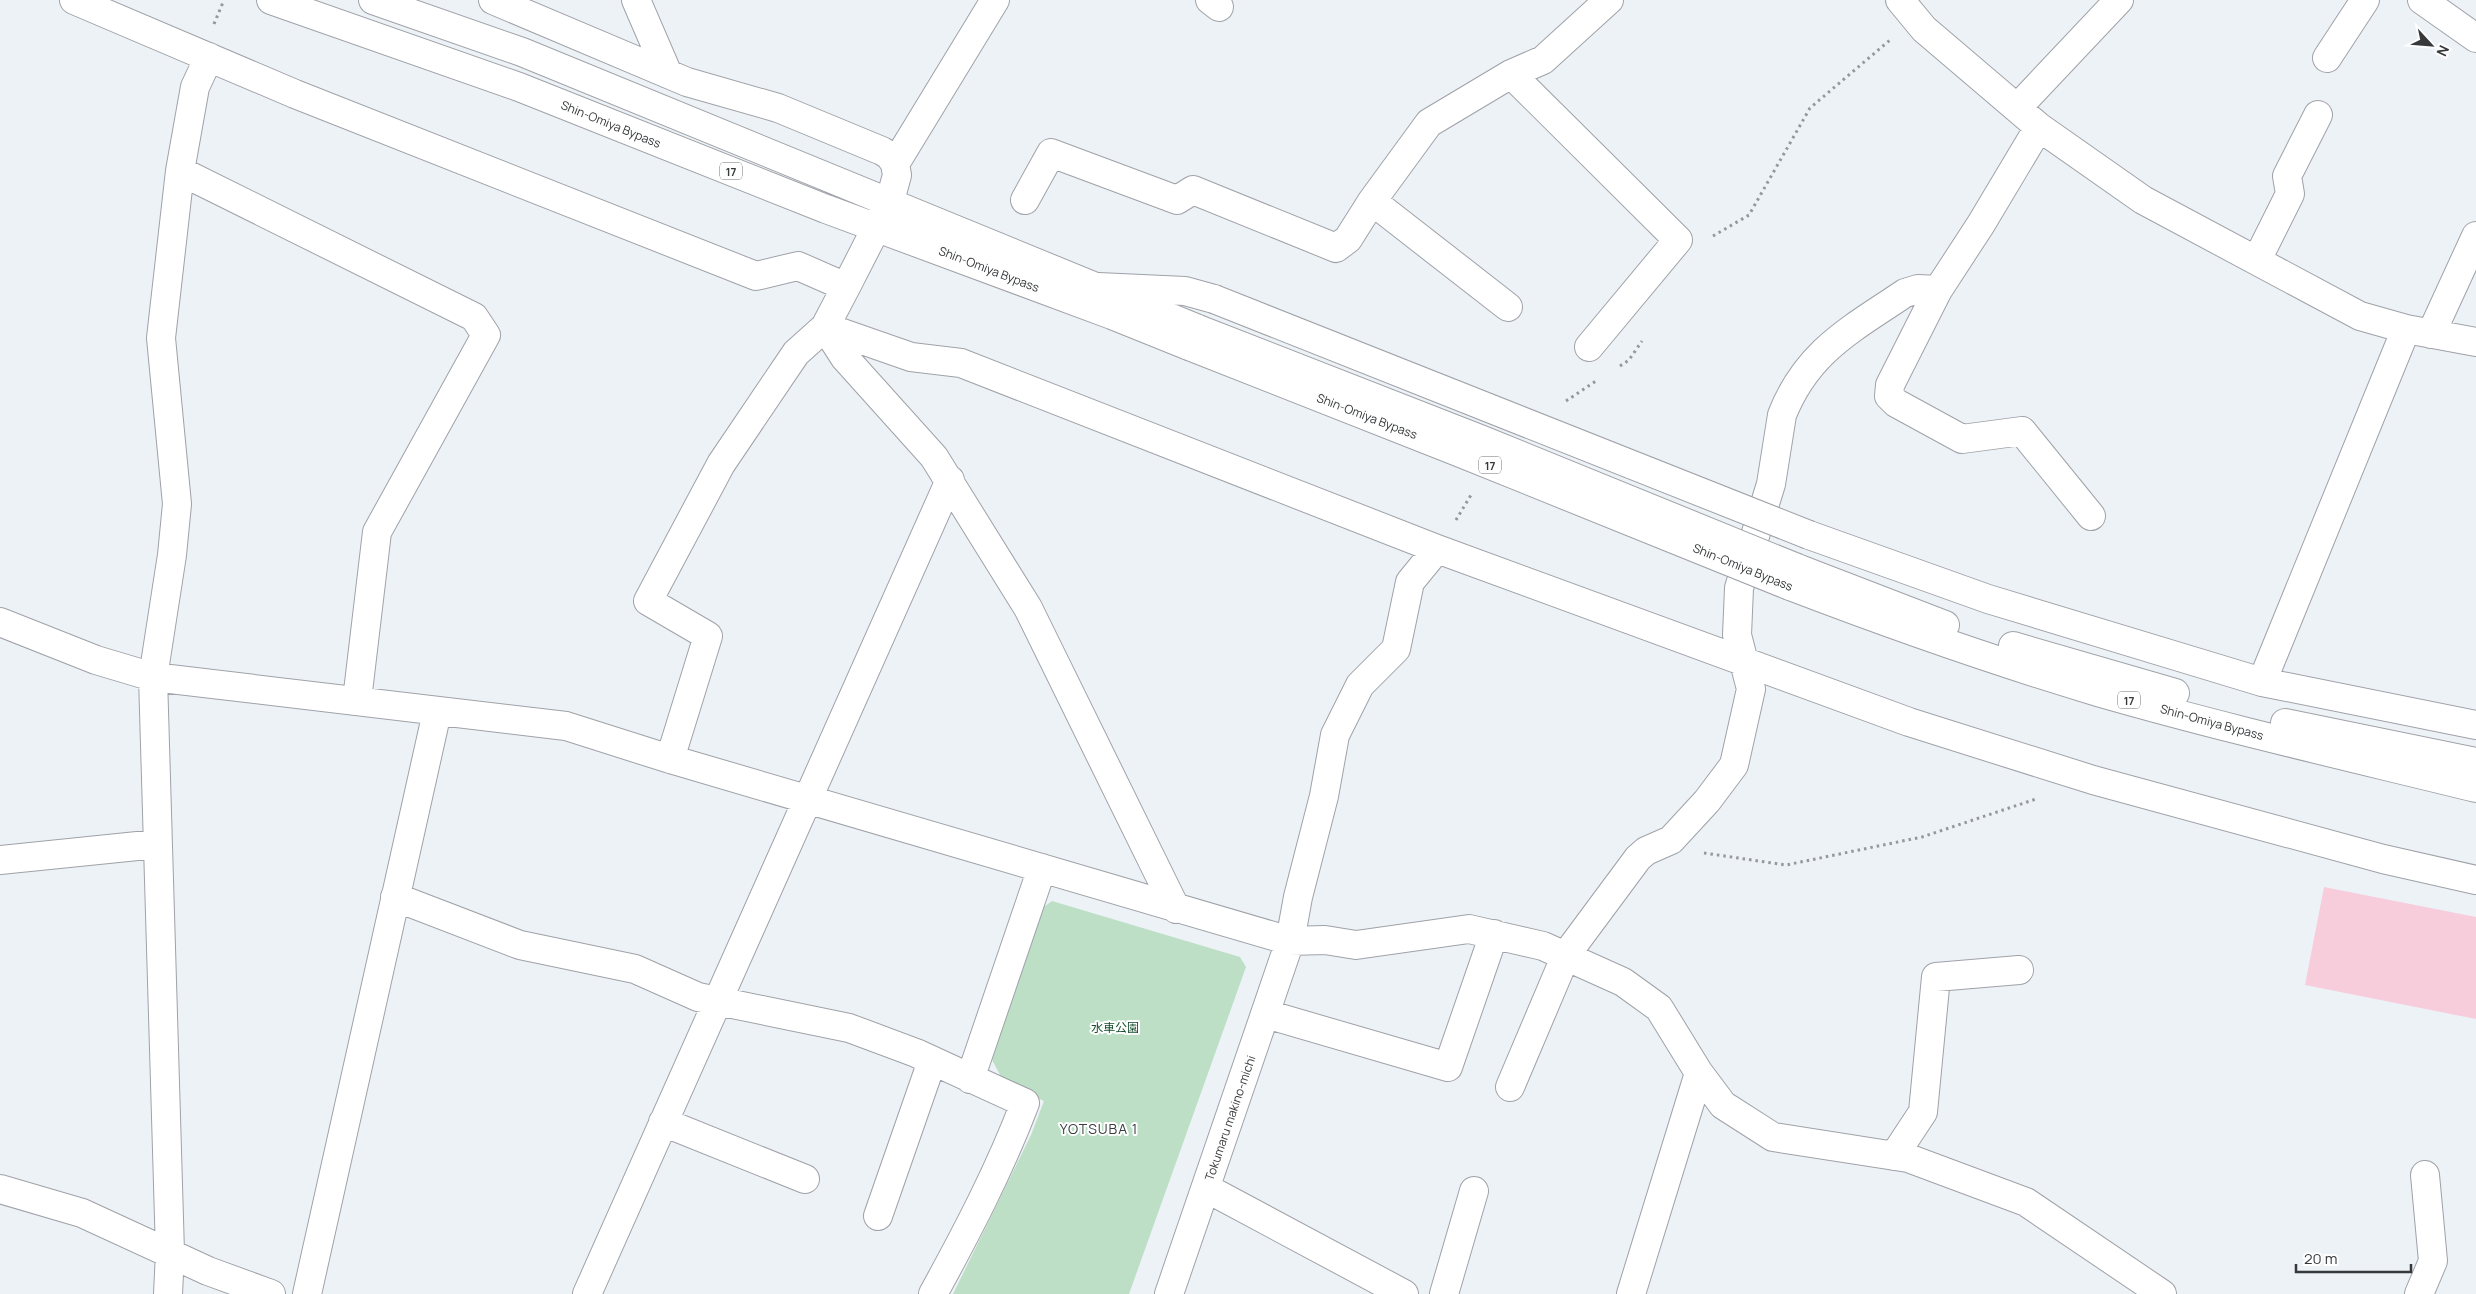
<svg xmlns="http://www.w3.org/2000/svg" width="2476" height="1294" font-family="Manrope,'Noto Sans JP',sans-serif">
  <style>
    .green { fill: #bddfc6 }
    .building { fill: #f7cddb }
    .lines { fill: none; stroke-linecap: round; stroke-linejoin: round }
    .minor-casing { stroke: #9fa2a8; stroke-width: 30 }
    .highway-casing { stroke: #9fa2a8; stroke-width: 30 }
    .path { stroke: #94979b; stroke-width: 3; stroke-dasharray: 2.5 4; stroke-linecap: butt }
    .minor { stroke: #fff; stroke-width: 28 }
    .highway { stroke: #fff; stroke-width: 28 }
    .minor-bridge-casing { stroke: #9fa2a8; stroke-width: 30; stroke-linecap: butt }
    .highway-bridge-casing { stroke: #9fa2a8; stroke-width: 30; stroke-linecap: butt }
    .minor-bridge { stroke: #fff; stroke-width: 28 }
    .highway-bridge { stroke: #fff; stroke-width: 28 }
    .labels { text-anchor: middle; dominant-baseline: central; stroke-width: 4; stroke-linejoin: round; paint-order: stroke }
    .shield { fill: #fefefe; stroke: #727375; stroke-width: 1 }
    .shield-label { font-size: 11px; font-weight: bold; fill: #36383a }
    .street-label { font-size: 12px; fill: #36383a; stroke: #fefefe }
    .park-label { font-size: 12px; fill: #154d2c; stroke: #fefefe }
    .neighbourhood-label { font-size: 14px; letter-spacing: 1px; fill: #383b3f; stroke: #fefefe }
  </style>
  <rect width="100%" height="100%" fill="#edf2f7"/>
  <path class="green" d="M 1052,901 L 1240,957 L 1246,967 L 1129,1294 L 953,1294 L 1031,1135 L 1044,1101 L 1004,1082 L 992,1060 L 1041,909 Z"/>
  <path class="building" d="M 2324,887 L 2476,917 L 2476,1019 L 2305,985 Z"/>
  <g class="lines">
    <g class="minor-casing">
      <path id="minor" d="M 74,0 L 295,94 L 756,276 L 798,266 L 846,287
        M 493,0 L 687,82 L 778,108 L 882,151 L 890,156 L 895,164 L 897,175 L 890,201 L 846,287 L 825,327 L 796,353 L 721,464 L 648,601 L 708,636 L 670,759
        M 636,0 L 668,74
        M 1210,0 L 1219,7
        M 1900,0 L 1924,29 L 2039,127 L 2143,200 L 2360,316 L 2406,329 L 2476,342
        M 2422,0 L 2476,38
        M 2327,58 L 2365,0
        M 1511,74 L 1678,240 L 1589,347
        M 2018,107 L 2119,0
        M 2039,127 L 1981,224 L 1938,290 L 1890,385 L 1889,396 L 1896,403 L 1962,439 L 2022,431 L 2091,516
        M 895,164 L 995,0
        M 180,171 L 474,317 L 486,335 L 377,532 L 357,700
        M 1025,200 L 1051,153 L 1177,200 L 1193,190 L 1336,248 L 1348,239 L 1372,201 L 1429,123 L 1511,74 L 1543,60 L 1609,0
        M 1372,201 L 1508,307
        M 2257,260 L 2290,194 L 2287,176 L 2318,115
        M 1098,287 L 1185,291 L 1214,299
        M 825,327 L 911,357 L 961,363 L 1437,549 L 1909,722 L 2093,780 L 2383,859 L 2476,880
        M 825,327 L 845,358 L 934,457 L 1028,608 L 1176,909
        M 2431,334 L 2476,236
        M 1809,535 L 1988,599 L 2262,682 L 2476,725
        M 0,622 L 96,660 L 153,677 L 566,726 L 670,759 L 1290,941 L 1325,940 L 1356,945 L 1469,929 L 1543,946 L 1623,982 L 1659,1008 L 1699,1073 L 1723,1105 L 1773,1137 L 1908,1158 L 2026,1202 L 2162,1294
        M 2262,682 L 2406,329
        M 0,860 L 157,844
        M 395,897 L 520,945 L 635,969 L 698,997 L 849,1028 L 916,1053 L 1025,1103 C 1000,1169 967,1232 933,1294
        M 1266,1014 L 1448,1067 L 1494,934
        M 970,1079 L 1042,868
        M 1510,1087 L 1566,955 L 1638,858 L 1646,851 L 1671,840 L 1707,801 L 1734,765 L 1751,689 L 1737,635 L 1739,588 L 1771,484 L 1782,415 C 1807,351 1852,329 1905,293 L 1918,289 L 1938,290
        M 663,1122 L 805,1179
        M 1894,1156 L 1923,1112 L 1936,977 L 2019,970
        M 1206,1188 L 1404,1294
        M 0,1189 L 82,1213 L 208,1271 L 271,1294
        M 878,1216 L 932,1061
        M 168,1294 L 170,1252 L 153,677 L 172,555 L 177,504 L 161,338 L 180,171 L 195,87 L 209,57
        M 307,1294 L 437,712
        M 587,1294 L 950,480
        M 1169,1294 L 1290,941 L 1298,897 L 1324,796 L 1335,735 L 1360,685 L 1396,649 L 1410,582 L 1437,549
        M 1444,1294 L 1474,1191
        M 1631,1294 L 1699,1073
        M 2419,1294 L 2433,1261 L 2425,1175"/>
    </g>
    <g class="highway-casing">
      <path id="highway" d="M 271,0 L 519,87 L 826,209 L 1112,315 L 1189,346
        M 373,0 L 522,52 L 1198,329
        M 1797,568 L 1945,625
        M 1790,586 C 1892,625 1994,661 2098,692 C 2223,728 2350,757 2476,788
        M 2013,646 L 2175,693
        M 2285,723 L 2476,762"/>
    </g>
    <path class="path" d="M 214,24 L 224,0
      M 1713,236 L 1749,215 L 1810,108 L 1890,40
      M 1620,366 L 1629,360 L 1642,341
      M 1566,401 L 1596,381
      M 1456,520 L 1471,495
      M 1704,853 L 1786,865 L 1922,837 L 2036,799"/>
    <use href="#minor" class="minor"/>
    <use href="#highway" class="highway"/>
    <g class="minor-bridge-casing">
      <path id="minor-bridge" d="M 1214,299 L 1809,535"/>
    </g>
    <g class="highway-bridge-casing">
      <path id="highway-bridge" d="M 1198,329 L 1480,439 L 1797,568
        M 1189,346 L 1458,452 L 1790,586"/>
    </g>
    <use href="#minor-bridge" class="minor-bridge"/>
    <use href="#highway-bridge" class="highway-bridge"/>
  </g>
  <g class="labels">
    <g class="shield">
      <rect x="720" y="162.5" width="22" height="17" rx="4"/>
      <rect x="1479" y="456.5" width="22" height="17" rx="4"/>
      <rect x="2118" y="691.5" width="22" height="17" rx="4"/>
    </g>
    <g class="shield-label">
      <text x="731" y="171">17</text>
      <text x="1490" y="465">17</text>
      <text x="2129" y="700">17</text>
    </g>
    <g class="street-label">
      <text transform="translate(611 124) rotate(22)">Shin-Omiya Bypass</text>
      <text transform="translate(989 269) rotate(21)">Shin-Omiya Bypass</text>
      <text transform="translate(1367 416) rotate(21)">Shin-Omiya Bypass</text>
      <text transform="translate(1743 567) rotate(22)">Shin-Omiya Bypass</text>
      <text transform="translate(2212 722) rotate(15)">Shin-Omiya Bypass</text>
      <text transform="translate(1230 1118) rotate(-71)">Tokumaru makino-michi</text>
    </g>
    <g class="park-label">
      <text x="1115" y="1027">水車公園</text>
    </g>
    <g class="neighbourhood-label">
      <text x="1099" y="1128">YOTSUBA 1</text>
    </g>
  </g>
  <g transform="translate(2431 45) rotate(116)" stroke="#fefefe" stroke-width="4" paint-order="stroke">
  <path d="M0-4L9 19L0 12L-9 19Z" fill="#36383a"/>
  <text y="-8" font-size="14" font-weight="bold" text-anchor="middle" fill="#36383a">N</text>
  </g>
  <path d="M2296 1264v8h115v-8" fill="none" stroke="#36383a" stroke-width="2.5"/>
  <text x="2304" y="1264" font-size="15" fill="#36383a" stroke="#fefefe" stroke-width="4" paint-order="stroke">20 m</text>
</svg>
